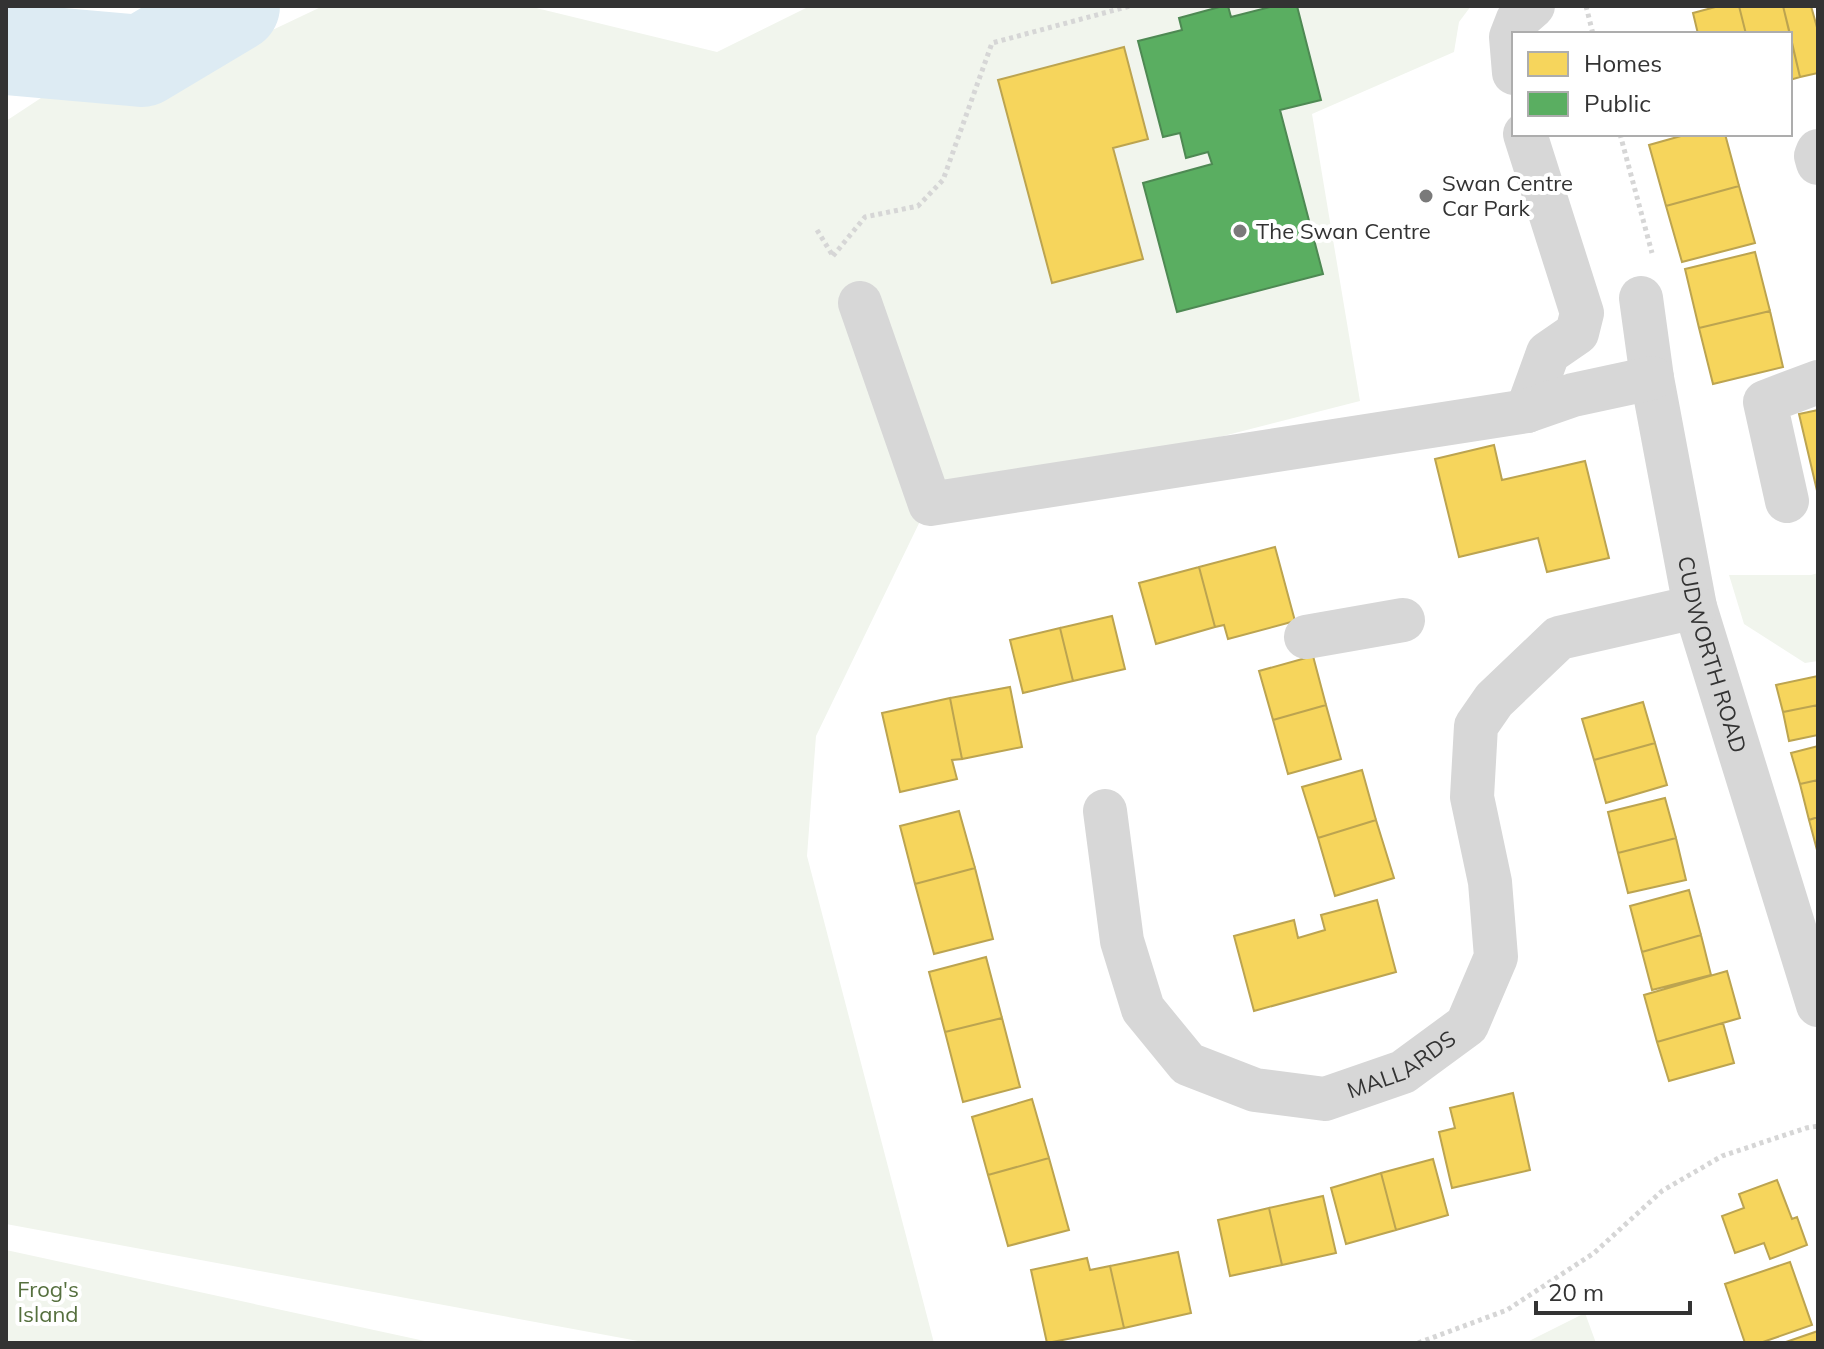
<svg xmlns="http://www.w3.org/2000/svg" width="1824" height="1349" font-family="Mulish,sans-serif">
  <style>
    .green { fill: #f1f5ed }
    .homes { fill: #f6d55c; stroke: #bca450; stroke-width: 2 }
    .public { fill: #5aae61; stroke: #4e8953; stroke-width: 2 }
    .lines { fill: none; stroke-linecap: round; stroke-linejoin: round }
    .river { stroke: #ddebf3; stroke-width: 92 }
    .path { stroke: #d6d6d6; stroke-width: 5; stroke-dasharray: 4 4; stroke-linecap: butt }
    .minor { stroke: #d7d7d7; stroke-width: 44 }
    .poi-dot { fill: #7a7a7a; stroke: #fff; stroke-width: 3 }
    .labels { text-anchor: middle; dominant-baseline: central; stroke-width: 8; stroke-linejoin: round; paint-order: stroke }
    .poi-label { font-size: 22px; fill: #333; stroke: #fff; text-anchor: start }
    .street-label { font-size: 22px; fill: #333; stroke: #fff }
    .park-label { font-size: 22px; fill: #56703f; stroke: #fff }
  </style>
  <rect width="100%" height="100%" fill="#fff"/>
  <path class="green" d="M 323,6 L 528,6 L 717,52 L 810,6 L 1471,6 L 1459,22 L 1454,52 L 1312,114 L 1360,401 L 924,513 L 816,736 L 807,856 L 934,1343 L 649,1343 L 6,1224 L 6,121 L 76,75 L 188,70 Z
    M 1818,573 L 1818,661 L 1805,663 L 1744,624 L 1729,575 L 1811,575 Z
    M 6,1250 L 434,1343 L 6,1343 Z
    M 1585,1313 L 1596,1343 L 1525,1343 Z"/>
  <path class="homes" d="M 1719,6 L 1739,6 L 1746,34 L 1698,34 L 1693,13 Z
    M 1739,6 L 1783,6 L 1790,34 L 1746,34 Z
    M 1783,6 L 1811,6 L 1818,31 L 1818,73 L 1800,77 Z
    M 1790,34 L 1800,77 L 1790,80 Z
    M 1124,47 L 1148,139 L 1113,148 L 1143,259 L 1052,283 L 998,80 Z
    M 1688,134 L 1725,134 L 1739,186 L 1666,206 L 1649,145 Z
    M 1739,186 L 1755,243 L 1682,262 L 1666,206 Z
    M 1755,252 L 1770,311 L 1699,328 L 1685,269 Z
    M 1770,311 L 1783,367 L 1713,384 L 1699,328 Z
    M 1818,410 L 1818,495 L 1799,414 Z
    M 1494,445 L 1502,480 L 1585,461 L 1609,558 L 1547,572 L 1538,538 L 1459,557 L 1435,459 Z
    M 1275,547 L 1295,621 L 1228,639 L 1224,625 L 1215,627 L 1199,567 Z
    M 1199,567 L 1215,627 L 1156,644 L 1139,583 Z
    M 1112,616 L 1125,669 L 1073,681 L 1060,628 Z
    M 1060,628 L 1073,681 L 1023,693 L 1010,640 Z
    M 1313,656 L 1326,705 L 1273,720 L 1259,671 Z
    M 1818,676 L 1818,705 L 1783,712 L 1776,685 Z
    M 1010,687 L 1022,747 L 962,759 L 950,698 Z
    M 950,698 L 962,759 L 952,760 L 957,779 L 900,792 L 882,713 Z
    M 1643,702 L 1655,743 L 1594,760 L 1582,719 Z
    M 1326,705 L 1341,759 L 1288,774 L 1273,720 Z
    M 1818,705 L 1818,735 L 1789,741 L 1783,712 Z
    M 1655,743 L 1667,785 L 1606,803 L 1594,760 Z
    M 1818,746 L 1818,780 L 1800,784 L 1791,753 Z
    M 1362,770 L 1376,820 L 1318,838 L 1302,787 Z
    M 1818,780 L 1818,817 L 1809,820 L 1800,784 Z
    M 1665,798 L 1676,838 L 1618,853 L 1608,812 Z
    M 959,811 L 975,868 L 915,884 L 900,826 Z
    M 1818,817 L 1818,849 L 1817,850 L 1809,820 Z
    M 1376,820 L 1394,878 L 1335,896 L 1318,838 Z
    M 1676,838 L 1686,880 L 1628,893 L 1618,853 Z
    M 975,868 L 993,939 L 934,954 L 915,884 Z
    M 1689,890 L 1701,935 L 1642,952 L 1630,906 Z
    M 1377,900 L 1396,972 L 1254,1011 L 1234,936 L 1294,920 L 1298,938 L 1325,930 L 1321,915 Z
    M 1701,935 L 1711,975 L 1652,990 L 1642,952 Z
    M 986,957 L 1002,1018 L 945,1032 L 929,972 Z
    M 1727,971 L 1740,1018 L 1657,1042 L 1644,995 Z
    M 1002,1018 L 1020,1087 L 963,1102 L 945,1032 Z
    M 1723,1023 L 1734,1063 L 1669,1081 L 1657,1042 Z
    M 1513,1093 L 1530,1170 L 1452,1188 L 1439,1132 L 1455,1128 L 1450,1108 Z
    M 1032,1099 L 1049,1158 L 988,1175 L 972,1117 Z
    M 1049,1158 L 1069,1230 L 1008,1246 L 988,1175 Z
    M 1433,1159 L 1448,1215 L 1396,1230 L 1381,1173 Z
    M 1381,1173 L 1396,1230 L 1346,1244 L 1331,1188 Z
    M 1777,1180 L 1792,1219 L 1797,1217 L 1807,1245 L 1770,1259 L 1764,1243 L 1735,1253 L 1722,1216 L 1744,1208 L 1739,1194 Z
    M 1323,1196 L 1336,1253 L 1282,1265 L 1269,1208 Z
    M 1269,1208 L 1282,1265 L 1230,1276 L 1218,1220 Z
    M 1178,1252 L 1191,1313 L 1124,1328 L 1110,1266 Z
    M 1087,1258 L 1090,1270 L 1110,1266 L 1124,1328 L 1047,1343 L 1031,1270 Z
    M 1790,1262 L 1812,1325 L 1760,1343 L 1745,1343 L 1725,1284 Z
    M 1818,1331 L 1818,1343 L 1783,1343 Z"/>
  <path class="public" d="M 1223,6 L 1228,6 L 1231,17 L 1274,6 L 1297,6 L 1321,100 L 1280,110 L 1323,274 L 1177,312 L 1143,183 L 1212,164 L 1208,152 L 1186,158 L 1180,133 L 1163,137 L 1138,41 L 1182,30 L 1179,18 Z"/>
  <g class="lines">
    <path class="river" d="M 6,49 L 142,61 L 234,6"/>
    <path class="path" d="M 1586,6 L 1593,34
      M 1620,134 L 1652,253
      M 817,230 L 833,256
      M 833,256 L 865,217 L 918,206 L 943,180 L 992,43 L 1130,6
      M 1418,1343 L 1507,1310 L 1594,1253 L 1662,1191 L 1722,1156 L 1806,1128 L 1818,1126"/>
    <g class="minor">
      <path d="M 1514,73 L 1511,37 L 1518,19 L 1533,6"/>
      <path d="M 1525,134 L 1582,313 L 1577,333 L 1548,353 L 1527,411"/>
      <path d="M 1818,151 L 1816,156 L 1818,163"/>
      <path id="s1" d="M 1641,298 L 1652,378 L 1695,607 L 1818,1005"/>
      <path d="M 860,303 L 930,504 L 1527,411 L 1573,395 L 1652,378"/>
      <path d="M 1787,501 L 1765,402 L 1818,382"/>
      <path d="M 1306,637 L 1403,620"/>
      <path id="s2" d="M 1105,811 L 1122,941 L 1143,1009 L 1188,1064 L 1255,1090 L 1325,1099 L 1403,1072 L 1467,1025 L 1496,957 L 1490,882 L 1472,797 L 1476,726 L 1494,700 L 1559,638 L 1695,607"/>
    </g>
  </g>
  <g class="poi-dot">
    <circle cx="1426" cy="196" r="8"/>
    <circle cx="1240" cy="231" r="8"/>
  </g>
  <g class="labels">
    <g class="poi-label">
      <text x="1442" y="183">Swan Centre<tspan x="1442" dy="25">Car Park</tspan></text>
      <text x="1256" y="231">The Swan Centre</text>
    </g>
    <g class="street-label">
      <text stroke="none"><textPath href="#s1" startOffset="364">CUDWORTH ROAD</textPath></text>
      <text stroke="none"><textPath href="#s2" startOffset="500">MALLARDS</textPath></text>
    </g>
    <g class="park-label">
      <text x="48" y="1289">Frog's<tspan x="48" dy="25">Island</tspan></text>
    </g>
  </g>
  <rect width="1824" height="1349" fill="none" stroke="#333333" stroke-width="16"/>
  <rect x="1512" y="32" width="280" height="104" fill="#ffffff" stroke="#adadad" stroke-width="2"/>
  <rect x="1528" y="52" width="40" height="24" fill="#f6d55c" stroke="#adadad" stroke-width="2"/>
  <text x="1584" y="72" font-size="24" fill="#333333">Homes</text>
  <rect x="1528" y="92" width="40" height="24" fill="#5aae61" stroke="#adadad" stroke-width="2"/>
  <text x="1584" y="112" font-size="24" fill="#333333">Public</text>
  <path d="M1536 1301v12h154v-12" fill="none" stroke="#333333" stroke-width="4"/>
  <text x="1548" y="1301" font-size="24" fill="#333333" stroke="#ffffff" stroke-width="6" paint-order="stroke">20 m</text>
</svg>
